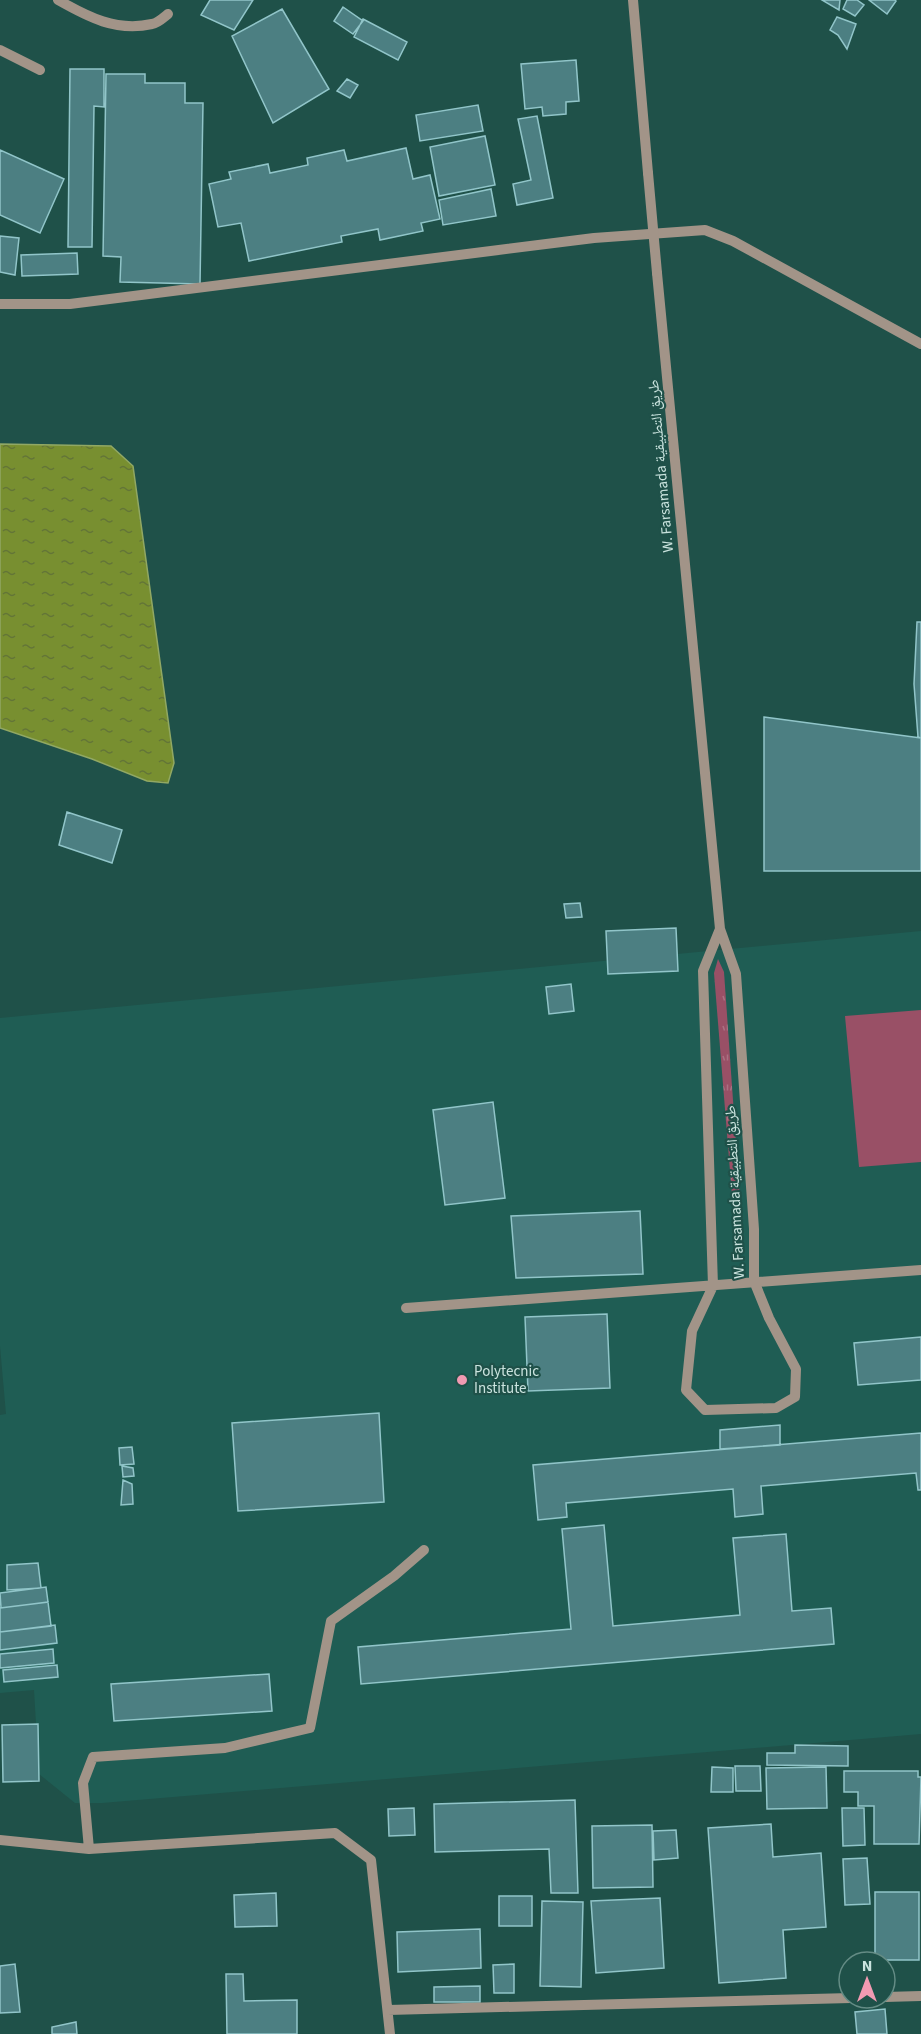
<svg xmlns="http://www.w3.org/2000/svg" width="921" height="2034" font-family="'Source Sans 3','Noto Naskh Arabic',sans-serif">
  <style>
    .built { fill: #1f5d54 }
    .grass { fill: url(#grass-tufts) }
    .pitch { fill: #995066 }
    .water { fill: url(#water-ripples); stroke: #91a864; stroke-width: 1.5 }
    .building { fill: #4c7f82; stroke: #91c5c9; stroke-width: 1.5 }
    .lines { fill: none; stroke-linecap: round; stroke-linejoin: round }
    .minor { stroke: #a29488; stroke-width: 10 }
    .minor-bridge { stroke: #a29488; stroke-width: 10 }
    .poi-dot { fill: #f19ab2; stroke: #1f5149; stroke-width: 2 }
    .labels { text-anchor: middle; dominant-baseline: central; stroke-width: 4.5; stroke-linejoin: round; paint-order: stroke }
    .street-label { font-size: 15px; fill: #cbe4df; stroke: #1f5149 }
    .poi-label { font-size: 15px; fill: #cbe4df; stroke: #1f5149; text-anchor: start }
  </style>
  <defs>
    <pattern id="grass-tufts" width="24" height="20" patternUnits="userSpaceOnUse" patternTransform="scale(1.5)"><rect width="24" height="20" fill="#995066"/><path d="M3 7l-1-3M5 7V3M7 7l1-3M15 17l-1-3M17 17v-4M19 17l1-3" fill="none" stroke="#aa7183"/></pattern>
    <pattern id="water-ripples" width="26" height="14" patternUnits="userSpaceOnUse" patternTransform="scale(1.5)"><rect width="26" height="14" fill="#788f30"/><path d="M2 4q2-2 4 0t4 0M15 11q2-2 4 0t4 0" fill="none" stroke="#637537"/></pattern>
  </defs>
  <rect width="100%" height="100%" fill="#1f5149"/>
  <path class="built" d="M 921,931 L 921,1734 L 102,1803 L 75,1803 L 39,1774 L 34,1690 L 0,1693 L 0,1415 L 6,1414 L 0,1346 L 0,1018 Z"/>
  <path class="grass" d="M 718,959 L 724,972 L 743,1243 L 739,1254 L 736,1245 L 714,973 Z"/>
  <path class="pitch" d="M 921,1010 L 921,1162 L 859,1167 L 845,1016 Z"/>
  <path class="water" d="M 0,444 L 111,446 L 133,466 L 174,763 L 168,783 L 147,781 L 92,759 L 0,728 Z"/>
  <path class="building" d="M 210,0 L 253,0 L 234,30 L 201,15 Z
    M 822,0 L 840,0 L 839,10 Z
    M 847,0 L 857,0 L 864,5 L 855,16 L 843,9 Z
    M 869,0 L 895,0 L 896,1 L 887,14 Z
    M 343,7 L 363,21 L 353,34 L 334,21 Z
    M 282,9 L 329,89 L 273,123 L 232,36 Z
    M 837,17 L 856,24 L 847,49 L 838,35 L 830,30 Z
    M 363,19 L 407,42 L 398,60 L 354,37 Z
    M 576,60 L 579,101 L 566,102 L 566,114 L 543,116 L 542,107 L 525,109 L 521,64 Z
    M 70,69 L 104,69 L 104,107 L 94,106 L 92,247 L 68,247 Z
    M 106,74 L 145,74 L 145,83 L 185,83 L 185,103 L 203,103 L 200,284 L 120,282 L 121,257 L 103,256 Z
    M 347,79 L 358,85 L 350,98 L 337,91 Z
    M 478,105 L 483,131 L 420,141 L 416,115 Z
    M 537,116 L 553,198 L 517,205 L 513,184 L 531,180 L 518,119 Z
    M 485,136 L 495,185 L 439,196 L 430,147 Z
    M 406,148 L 413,179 L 430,175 L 440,219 L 421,223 L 423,231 L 380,240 L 378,229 L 341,236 L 342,242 L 249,261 L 241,223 L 218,227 L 209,184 L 231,179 L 229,172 L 268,164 L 270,173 L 308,165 L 307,158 L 344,150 L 347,161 Z
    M 0,150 L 64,179 L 40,233 L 0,215 Z
    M 491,189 L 496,216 L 443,225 L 439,200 Z
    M 0,236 L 19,238 L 15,275 L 0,272 Z
    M 77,253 L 78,274 L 22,276 L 21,255 Z
    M 917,622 L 921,622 L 921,738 L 918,737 L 914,684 Z
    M 764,717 L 921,738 L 921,871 L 764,871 Z
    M 67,812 L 122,830 L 112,863 L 59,845 Z
    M 580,903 L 582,917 L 566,918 L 564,904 Z
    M 676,928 L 678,971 L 608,974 L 606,931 Z
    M 571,984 L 574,1011 L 549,1014 L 546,987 Z
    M 493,1102 L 505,1198 L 445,1205 L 433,1110 Z
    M 640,1211 L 643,1274 L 516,1278 L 511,1216 Z
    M 607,1314 L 610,1388 L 528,1391 L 525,1317 Z
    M 921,1337 L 921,1380 L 858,1385 L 854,1343 Z
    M 379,1413 L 384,1502 L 238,1511 L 232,1423 Z
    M 780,1425 L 780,1445 L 720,1449 L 720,1430 Z
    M 921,1433 L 921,1490 L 918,1490 L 916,1473 L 761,1486 L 763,1514 L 735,1517 L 733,1489 L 566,1503 L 567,1517 L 538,1520 L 533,1465 Z
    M 132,1447 L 134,1464 L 120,1465 L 119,1448 Z
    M 122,1466 L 133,1468 L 134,1476 L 123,1477 Z
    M 123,1480 L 132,1484 L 133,1504 L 121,1505 Z
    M 604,1525 L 613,1626 L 740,1615 L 733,1538 L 786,1534 L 792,1611 L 831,1608 L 834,1644 L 361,1684 L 358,1647 L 571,1629 L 562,1529 Z
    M 38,1563 L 41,1588 L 7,1590 L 7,1565 Z
    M 46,1587 L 48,1602 L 1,1608 L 0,1593 Z
    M 48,1602 L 51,1626 L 0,1632 L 0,1608 Z
    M 55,1625 L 57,1643 L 0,1650 L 0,1632 Z
    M 53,1649 L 54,1663 L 0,1668 L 0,1654 Z
    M 57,1665 L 58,1677 L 4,1682 L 3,1670 Z
    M 269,1674 L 272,1711 L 114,1721 L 111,1684 Z
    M 38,1724 L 39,1781 L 3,1782 L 2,1725 Z
    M 795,1745 L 848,1746 L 848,1766 L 767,1765 L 767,1753 L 795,1753 Z
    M 735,1766 L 760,1766 L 761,1791 L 736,1791 Z
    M 712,1767 L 733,1768 L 733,1792 L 711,1792 Z
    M 826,1767 L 827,1808 L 767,1809 L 766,1768 Z
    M 844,1771 L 918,1771 L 918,1777 L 921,1777 L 919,1844 L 874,1844 L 874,1806 L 858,1806 L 858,1792 L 844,1792 Z
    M 575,1800 L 578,1893 L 551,1893 L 549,1849 L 435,1852 L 434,1804 Z
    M 414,1808 L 415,1835 L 389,1836 L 388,1809 Z
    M 842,1808 L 864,1808 L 865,1845 L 843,1846 Z
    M 771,1824 L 773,1857 L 821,1853 L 826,1927 L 783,1930 L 786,1978 L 719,1983 L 708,1828 Z
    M 652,1825 L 653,1887 L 593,1888 L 592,1826 Z
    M 676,1830 L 678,1858 L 654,1860 L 653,1831 Z
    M 867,1858 L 870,1904 L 845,1905 L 843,1859 Z
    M 875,1892 L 919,1892 L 919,1960 L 875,1960 Z
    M 276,1893 L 277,1926 L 235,1927 L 234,1895 Z
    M 499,1896 L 532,1896 L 532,1926 L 499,1926 Z
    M 660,1898 L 664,1968 L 596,1973 L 591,1901 Z
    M 542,1901 L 583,1902 L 581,1987 L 540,1986 Z
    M 480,1929 L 481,1968 L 398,1972 L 397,1932 Z
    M 15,1964 L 20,2012 L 0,2013 L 0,1966 Z
    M 514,1964 L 514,1993 L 494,1993 L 493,1965 Z
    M 226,1974 L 243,1974 L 244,2001 L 297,2000 L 297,2034 L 227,2034 Z
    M 480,1986 L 480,2002 L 434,2002 L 434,1987 Z
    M 885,2009 L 887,2034 L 857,2034 L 855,2012 Z
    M 76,2022 L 77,2034 L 52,2034 L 52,2027 Z"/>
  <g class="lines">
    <path class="minor" d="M 58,0 C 88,17 116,32 152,24 C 158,23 163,18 168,14
      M 633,0 L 648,173
      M 0,50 L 40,70
      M 657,273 L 720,929 L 736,974 L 754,1229 L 754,1281 L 769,1318 L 796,1369 L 795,1397 L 776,1408 L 705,1410 L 686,1390 L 692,1331 L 713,1286 L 703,971 L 720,929
      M 0,304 L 70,304 L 594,238 L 705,230 L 733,241 L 921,344
      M 406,1308 L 921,1270
      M 0,1840 L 89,1849 L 335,1833 L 371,1860 L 390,2034
      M 89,1849 L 83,1783 L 93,1757 L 225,1748 L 310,1728 L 331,1621 L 394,1576 L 424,1550
      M 885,1997 L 921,1996
      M 388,2010 L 851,1998"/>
    <path class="minor-bridge" d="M 648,173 L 657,273"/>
  </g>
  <circle class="poi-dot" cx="462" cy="1380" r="6"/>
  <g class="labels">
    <g class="street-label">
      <text transform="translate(661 466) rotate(-95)">W. Farsamada طريق التطبيقية</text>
      <text transform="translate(735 1192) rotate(-93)">W. Farsamada طريق التطبيقية</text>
    </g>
    <g class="poi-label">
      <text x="474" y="1371">Polytecnic<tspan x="474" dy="17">Institute</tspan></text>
    </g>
  </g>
  <g transform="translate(867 1980)"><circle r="28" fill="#1f5149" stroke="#648c85" stroke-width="1.5"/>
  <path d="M0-4.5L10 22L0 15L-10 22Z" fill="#f19ab2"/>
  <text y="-9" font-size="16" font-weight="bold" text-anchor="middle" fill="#cbe4df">N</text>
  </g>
</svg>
